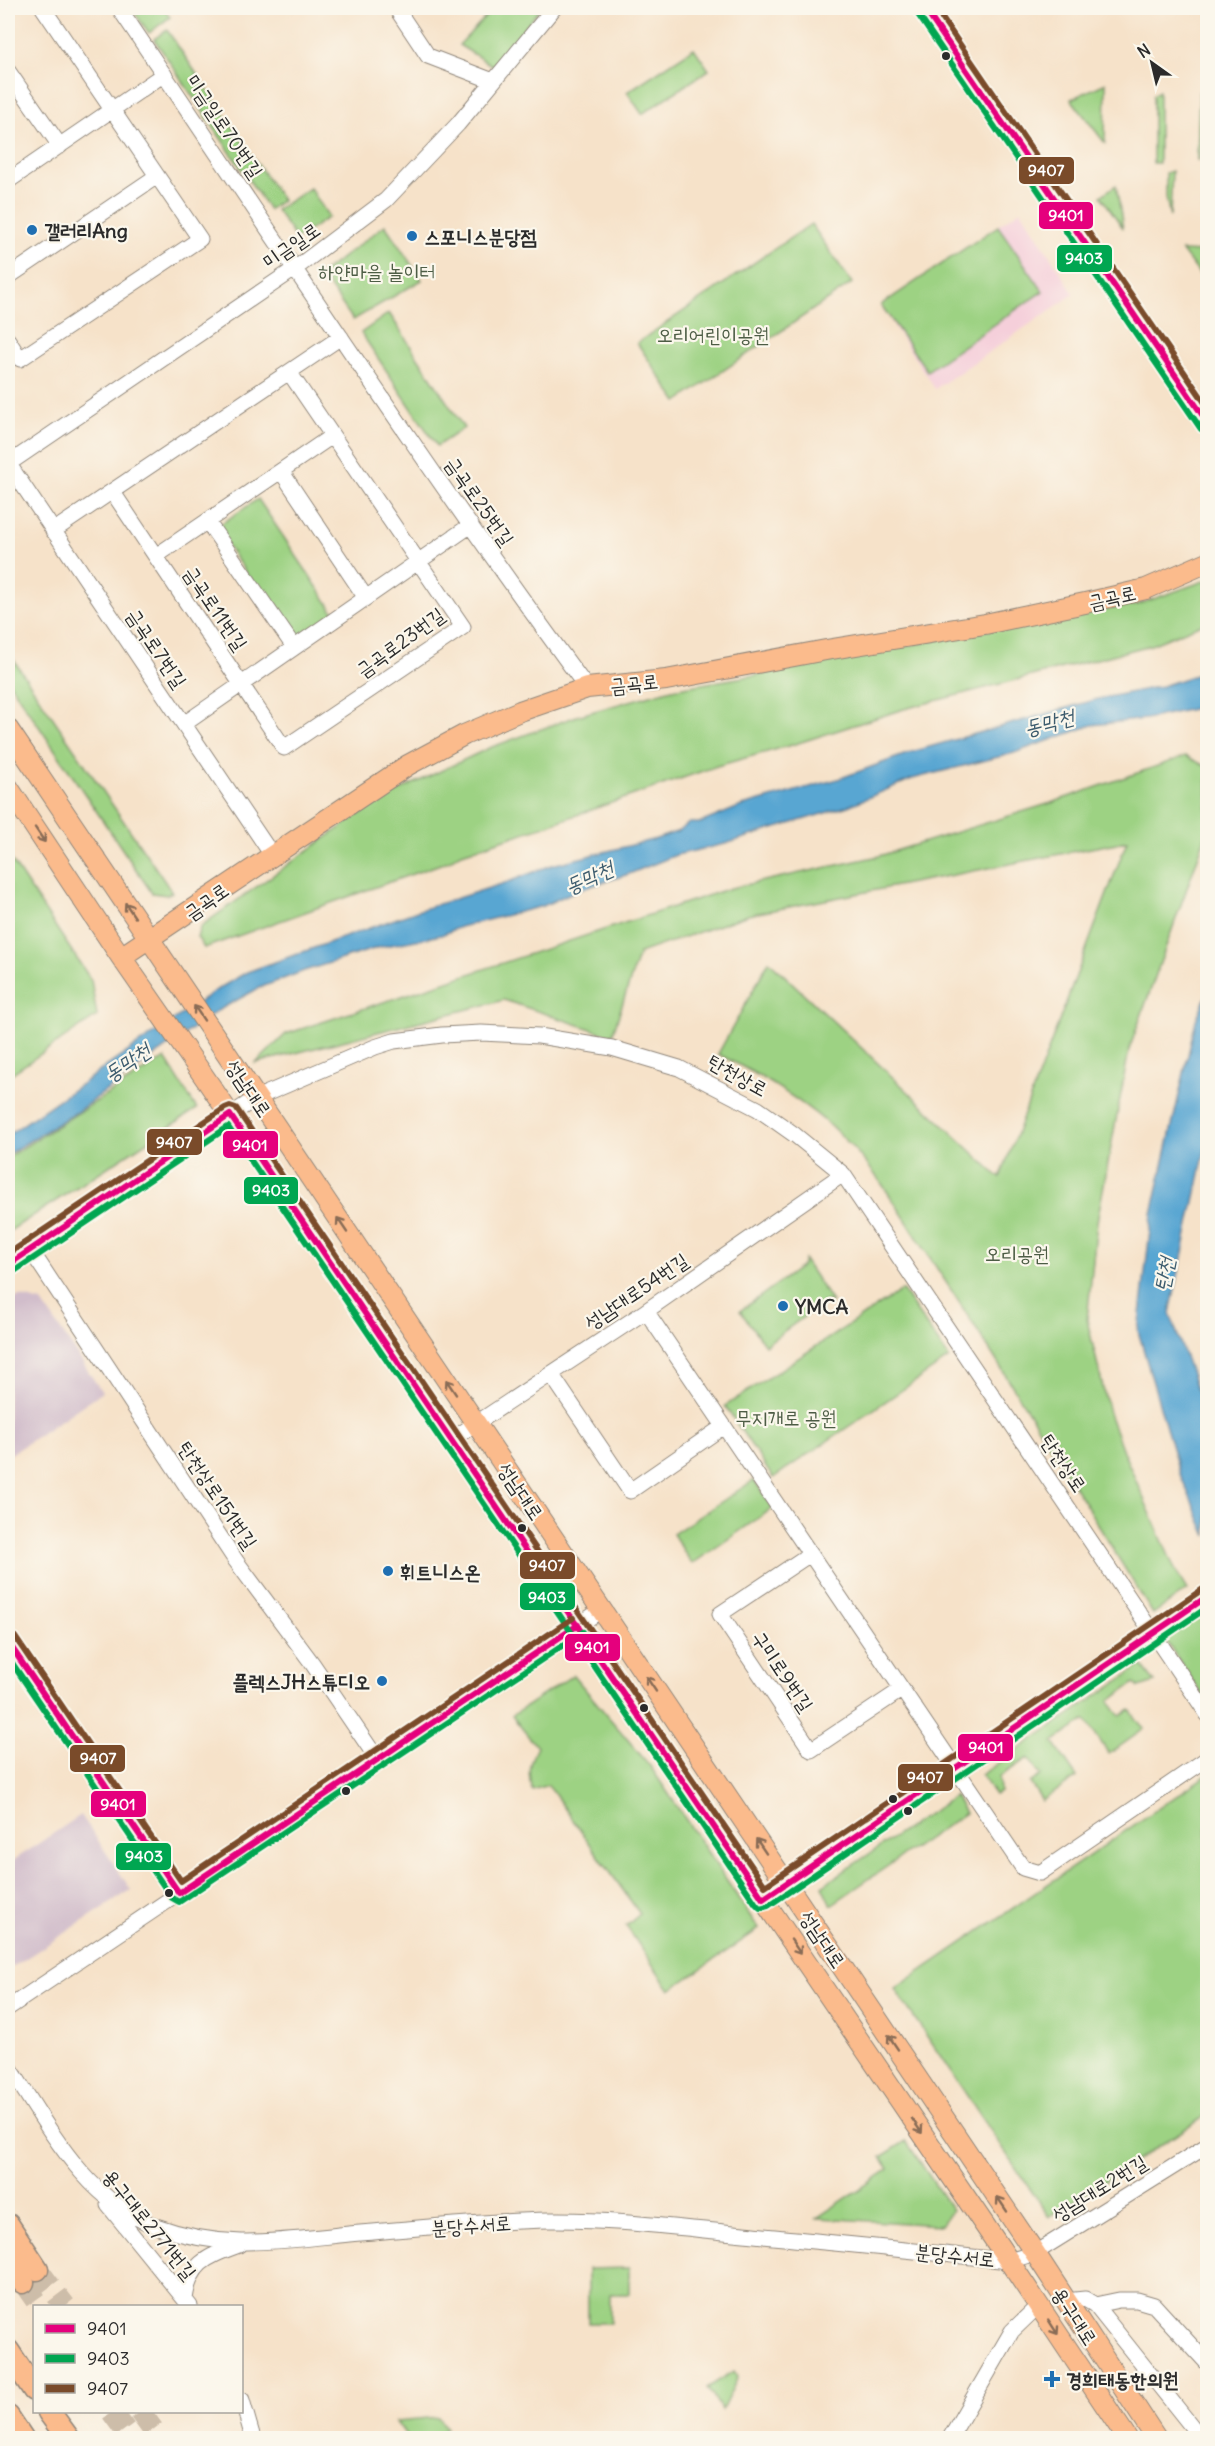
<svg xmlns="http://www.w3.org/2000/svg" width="1215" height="2446" font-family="Delius,'Poor Story',sans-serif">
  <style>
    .built { fill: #f5cfda }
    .industrial { fill: #d1bdcb }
    .green { fill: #9dd283; stroke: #647e57; stroke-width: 1.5 }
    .water { fill: #59a6d2; stroke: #42687e; stroke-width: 1.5 }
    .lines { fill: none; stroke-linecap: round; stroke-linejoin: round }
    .highway-tunnel { stroke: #cdbda9; stroke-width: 22; stroke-dasharray: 22 11; stroke-linecap: butt }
    .minor-casing { stroke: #90867a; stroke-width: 17 }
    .major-casing { stroke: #90867a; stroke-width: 22 }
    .highway-casing { stroke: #90867a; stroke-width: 25 }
    .minor { stroke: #fff; stroke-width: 15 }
    .major { stroke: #fbbb8c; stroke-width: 20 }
    .highway { stroke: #fbbb8c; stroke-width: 22 }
    .bus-1-casing { stroke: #fbf7ec; stroke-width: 10 }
    .bus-2-casing { stroke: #fbf7ec; stroke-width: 10 }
    .bus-3-casing { stroke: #fbf7ec; stroke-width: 10 }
    .bus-1 { stroke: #e5007d; stroke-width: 6 }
    .bus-2 { stroke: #00a651; stroke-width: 6 }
    .bus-3 { stroke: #7a4b2a; stroke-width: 6 }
    .oneway { stroke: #896c57 }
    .bus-dot { fill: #2b2b2b; stroke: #fbf7ec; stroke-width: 2 }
    .poi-dot { fill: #1f6fb2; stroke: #fbf7ec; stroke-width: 2 }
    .labels { text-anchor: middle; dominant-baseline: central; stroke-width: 4.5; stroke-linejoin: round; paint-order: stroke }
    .street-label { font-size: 20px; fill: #2b2b2b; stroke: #fbf7ec }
    .poi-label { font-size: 20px; font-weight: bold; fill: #2b2b2b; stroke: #fbf7ec; text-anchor: start }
    .park-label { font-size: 20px; fill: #4d5d45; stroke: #fbf7ec }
    .water-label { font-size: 21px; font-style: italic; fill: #3d5c6e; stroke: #fbf7ec }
    .line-badge { stroke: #fbf7ec; stroke-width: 2 }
    .badge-label { font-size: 16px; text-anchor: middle; font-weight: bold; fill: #fff }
  </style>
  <rect width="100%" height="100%" fill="#fbf7ec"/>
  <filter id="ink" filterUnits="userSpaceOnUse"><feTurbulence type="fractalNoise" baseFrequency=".0167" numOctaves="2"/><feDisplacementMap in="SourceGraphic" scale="12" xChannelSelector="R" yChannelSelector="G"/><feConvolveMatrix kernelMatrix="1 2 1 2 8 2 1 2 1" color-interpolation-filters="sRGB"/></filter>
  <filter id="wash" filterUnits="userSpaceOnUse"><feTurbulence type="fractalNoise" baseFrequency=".008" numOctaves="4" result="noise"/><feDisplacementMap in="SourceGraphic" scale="24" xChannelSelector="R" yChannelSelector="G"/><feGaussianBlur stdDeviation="1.35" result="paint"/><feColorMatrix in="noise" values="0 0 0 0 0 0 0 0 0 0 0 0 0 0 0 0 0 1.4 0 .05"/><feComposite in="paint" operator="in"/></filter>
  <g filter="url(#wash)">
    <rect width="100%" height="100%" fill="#f6e2c9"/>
    <path class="built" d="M 1021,210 L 1074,294 L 935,389 L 880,305 Z"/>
    <path class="industrial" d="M 19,1296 L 42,1302 L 102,1392 L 8,1456 L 8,1304 Z
      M 81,1815 L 131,1890 L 8,1970 L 8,1864 Z"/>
    <path class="green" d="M 131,8 L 164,8 L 170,17 L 149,33 Z
      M 494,8 L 541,8 L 493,66 L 459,45 Z
      M 167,30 L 282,200 L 269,210 L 154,39 Z
      M 694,48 L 709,70 L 642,114 L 627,92 Z
      M 1106,83 L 1105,143 L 1071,99 Z
      M 1159,91 L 1159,163 L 1153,163 L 1153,95 Z
      M 1199,92 L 1204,92 L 1199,160 L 1197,160 Z
      M 1204,170 L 1207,170 L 1207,232 L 1203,233 Z
      M 1172,171 L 1170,217 L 1166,197 L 1166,173 Z
      M 1116,185 L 1123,228 L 1101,196 Z
      M 310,188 L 329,217 L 296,239 L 276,210 Z
      M 811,224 L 852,283 L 677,402 L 637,343 Z
      M 385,225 L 422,280 L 353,320 L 321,274 Z
      M 998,226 L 1043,291 L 927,371 L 881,305 Z
      M 1182,251 L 1204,252 L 1201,276 Z
      M 389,313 L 464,428 L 437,446 L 361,333 Z
      M 258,499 L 336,615 L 294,643 L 215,528 Z
      M 1207,580 L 1207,622 L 1151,645 L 904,709 L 792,745 L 717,766 L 545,826 L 459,854 L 449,861 L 204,948 L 197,937 L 201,926 L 361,813 L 396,792 L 489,748 L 577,716 L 672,689 L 756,675 L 1039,620 L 1139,604 Z
      M 8,652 L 172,892 L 167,895 L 152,893 L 8,681 Z
      M 1186,756 L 1207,767 L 1207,832 L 1129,1050 L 1097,1222 L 1087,1320 L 1109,1413 L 1123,1451 L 1176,1572 L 1187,1590 L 1153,1614 C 1082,1500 1013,1383 938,1270 C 906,1222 877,1167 833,1128 C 799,1098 758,1074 718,1054 L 769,961 L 1000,1178 L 1127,841 L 748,915 L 639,953 L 612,1036 L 504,1000 L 256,1063 L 286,1034 L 731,888 L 879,856 L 1051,803 Z
      M 8,855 L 91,980 L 97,1016 L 8,1076 Z
      M 165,1058 L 197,1109 L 8,1232 L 8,1157 Z
      M 804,1260 L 832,1302 L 826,1301 L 765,1345 L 740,1311 L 802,1266 Z
      M 902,1290 L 949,1358 L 773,1478 L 725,1406 Z
      M 754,1480 L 773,1508 L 692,1564 L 673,1534 Z
      M 1200,1608 L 1207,1623 L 1207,1702 L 1162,1635 Z
      M 1142,1665 L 1155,1682 L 1139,1687 L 1135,1683 L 1109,1701 L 1120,1716 L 1130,1710 L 1144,1729 L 1109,1754 L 1086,1720 L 1053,1742 L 1077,1777 L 1042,1801 L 1030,1783 L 1041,1775 L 1028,1758 L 999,1777 L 1000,1792 L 995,1795 L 981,1775 Z
      M 573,1675 L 650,1766 L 759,1929 L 670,1990 L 626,1926 L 640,1914 L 548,1785 L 532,1790 C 527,1773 529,1762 537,1747 L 512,1716 Z
      M 1207,1775 L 1207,2115 L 1049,2217 L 895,1989 Z
      M 955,1796 L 965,1813 L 831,1905 L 822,1886 Z
      M 906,2141 L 952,2210 L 941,2225 L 817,2218 L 889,2169 L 881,2157 Z
      M 629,2268 L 629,2294 L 610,2294 L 610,2323 L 588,2323 L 588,2269 Z
      M 734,2371 L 738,2377 L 722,2410 L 707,2388 Z
      M 438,2417 L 446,2428 L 431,2438 L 408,2438 L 396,2421 Z"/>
    <path class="water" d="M 1207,671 L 1207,706 L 1146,719 L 1092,725 L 1014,753 L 912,779 L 848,806 L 799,821 L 725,844 L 676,855 L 629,874 L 575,891 L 543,906 L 460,927 L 441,935 L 380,947 L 304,971 L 259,988 L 217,1011 L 75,1113 L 8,1154 L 8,1135 L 218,989 L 247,972 L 420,910 L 508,882 L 552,865 L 656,839 L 679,831 L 689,823 L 700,823 L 739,807 L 838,779 L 915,751 L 1098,699 L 1162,686 Z
      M 1207,994 L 1207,1141 L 1170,1313 L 1207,1420 L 1207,1536 L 1179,1472 L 1138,1331 L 1152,1214 L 1196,1020 Z"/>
  </g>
  <g filter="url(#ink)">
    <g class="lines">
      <path class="highway-tunnel" d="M 37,2269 L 65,2306
        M 23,2282 L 40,2306
        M 112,2412 L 131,2438
        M 140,2412 L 159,2438"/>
      <g class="minor-casing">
        <path id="minor" d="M 119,8 C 273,235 424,467 587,688
          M 396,8 L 428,56 L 493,81
          M 8,71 L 60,146
          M 8,181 L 164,74
          M 8,277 L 157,176
          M 8,340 L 20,359 L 200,239 L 43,8
          M 8,463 L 272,855
          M 8,464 L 296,268 L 386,200 L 458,124 L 554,8
          M 281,471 L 366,598
          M 112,491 L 284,748 L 463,627 L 289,372
          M 207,521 L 294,647
          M 53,531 L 341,337
          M 156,556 L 332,436
          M 184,724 L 471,525
          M 30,1249 L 236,1561 L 312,1663 L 378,1760
          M 8,1265 L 256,1098 L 375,1047 L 394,1041 L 442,1035 L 481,1033 L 539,1036 L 612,1048 L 679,1068 L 758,1109 L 795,1135 L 843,1174 L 1208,1715
          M 646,1311 L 1023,1868 L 1040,1873 L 1208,1758
          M 551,1374 L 630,1491 L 724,1426
          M 451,1440 L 646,1311 L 843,1174
          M 810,1554 L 720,1614 L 811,1750 L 901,1690
          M 8,1642 L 179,1893
          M 763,1899 L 1208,1596
          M 8,2008 L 601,1610
          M 8,2065 C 47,2124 85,2201 156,2226 C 224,2251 279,2241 349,2234 C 415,2229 482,2221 549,2220 C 614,2219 680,2228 744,2234 C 833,2243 921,2251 1009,2261 L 1035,2253 L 1208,2145
          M 108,2205 L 190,2306
          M 185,2299 C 190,2262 207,2257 239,2245
          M 1065,2301 L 1085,2299 L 1095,2305 L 1201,2438
          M 1095,2305 L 1119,2300 L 1137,2300 L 1154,2305 L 1208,2364
          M 242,2400 L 253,2438
          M 950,2438 L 1012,2331 L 1039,2305"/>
      </g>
      <g class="major-casing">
        <path id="major" d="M 924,8 L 1208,424
          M 8,729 L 1035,2253 L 1156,2438
          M 8,787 L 121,957 L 205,1078 L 1009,2261 L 1127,2438
          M 121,957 L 408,765 L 464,735 L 520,711 L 587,688 L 666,680 L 826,650 L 985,624 L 1085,603 L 1146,589 L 1208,562"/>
      </g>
      <g class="highway-casing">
        <path id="highway" d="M 8,2225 L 37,2269
          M 8,2257 L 23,2282
          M 8,2351 L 34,2390
          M 49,2412 L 68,2438
          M 8,2417 L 22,2438"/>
      </g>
      <use href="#minor" class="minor"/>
      <use href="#major" class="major"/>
      <use href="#highway" class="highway"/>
      <g class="bus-1-casing">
        <path id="bus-1" d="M 924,8 L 1208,423
          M 8,1265 L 230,1115 L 763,1899
          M 8,1642 L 179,1893 L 578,1625
          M 763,1899 L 1208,1596"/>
      </g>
      <g class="bus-2-casing">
        <path id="bus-2" d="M 917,13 L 1201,429
          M 13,1272 L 228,1127 L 756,1904 L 760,1908 L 768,1906 L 1208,1607
          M 8,1657 L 172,1898 L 179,1902 L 583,1632"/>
      </g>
      <g class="bus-3-casing">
        <path id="bus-3" d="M 935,8 L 1208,407
          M 8,1254 L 225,1108 L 230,1106 L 236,1108 L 765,1886 L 1203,1589
          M 15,1637 L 181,1881 L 573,1618"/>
      </g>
      <use href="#bus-1" class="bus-1"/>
      <use href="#bus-2" class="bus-2"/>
      <use href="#bus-3" class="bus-3"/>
    </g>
    <defs><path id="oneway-shaft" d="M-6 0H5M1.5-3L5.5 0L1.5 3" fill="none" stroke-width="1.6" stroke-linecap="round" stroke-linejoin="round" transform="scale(1.5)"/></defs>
    <g class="oneway">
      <use href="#oneway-shaft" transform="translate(40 835) rotate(56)"/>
      <use href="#oneway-shaft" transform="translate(130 910) rotate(-124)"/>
      <use href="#oneway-shaft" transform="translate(199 1013) rotate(-124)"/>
      <use href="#oneway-shaft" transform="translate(342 1225) rotate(-124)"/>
      <use href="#oneway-shaft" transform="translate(451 1387) rotate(-124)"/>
      <use href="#oneway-shaft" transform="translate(651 1684) rotate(-124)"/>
      <use href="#oneway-shaft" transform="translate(761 1846) rotate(-124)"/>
      <use href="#oneway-shaft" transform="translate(796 1947) rotate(56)"/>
      <use href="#oneway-shaft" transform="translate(893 2042) rotate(-124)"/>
      <use href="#oneway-shaft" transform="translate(917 2126) rotate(56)"/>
      <use href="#oneway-shaft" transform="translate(1002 2204) rotate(-124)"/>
      <use href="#oneway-shaft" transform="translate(1053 2327) rotate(57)"/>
    </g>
  </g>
  <g class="bus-dot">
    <circle cx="946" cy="56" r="5"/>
    <circle cx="522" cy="1528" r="5"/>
    <circle cx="644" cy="1708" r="5"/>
    <circle cx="346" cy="1791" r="5"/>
    <circle cx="893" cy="1799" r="5"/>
    <circle cx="908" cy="1811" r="5"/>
    <circle cx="169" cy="1893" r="5"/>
  </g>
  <g class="poi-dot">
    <circle cx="32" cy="230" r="6"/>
    <circle cx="412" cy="236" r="6"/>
    <circle cx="783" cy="1306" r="6"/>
    <circle cx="388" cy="1571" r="6"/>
    <circle cx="382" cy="1681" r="6"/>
    <path d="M1049 2370h6v6h6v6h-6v6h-6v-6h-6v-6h6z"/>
  </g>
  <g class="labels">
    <g class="street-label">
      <text transform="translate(225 126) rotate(56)">미금일로70번길</text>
      <text transform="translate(291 245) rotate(-35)">미금일로</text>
      <text transform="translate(480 501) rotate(55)">금곡로25번길</text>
      <text transform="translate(1112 597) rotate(-13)">금곡로</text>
      <text transform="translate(216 608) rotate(56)">금곡로11번길</text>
      <text transform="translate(400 642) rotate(-36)">금곡로23번길</text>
      <text transform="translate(157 648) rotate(56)">금곡로7번길</text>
      <text transform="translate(634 683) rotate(-6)">금곡로</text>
      <text transform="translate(206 901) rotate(-35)">금곡로</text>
      <text transform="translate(738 1075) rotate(29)">탄천상로</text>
      <text transform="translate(249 1088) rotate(56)">성남대로</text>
      <text transform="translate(636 1291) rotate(-34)">성남대로54번길</text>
      <text transform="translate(1064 1463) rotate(56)">탄천상로</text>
      <text transform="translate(521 1491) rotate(56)">성남대로</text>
      <text transform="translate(218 1495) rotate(56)">탄천상로151번길</text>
      <text transform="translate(783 1671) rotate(56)">구미로9번길</text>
      <text transform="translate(823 1939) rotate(56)">성남대로</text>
      <text transform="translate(1099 2188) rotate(-32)">성남대로2번길</text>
      <text transform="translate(150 2224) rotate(51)">용구대로2771번길</text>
      <text transform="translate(471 2225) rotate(-4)">분당수서로</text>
      <text transform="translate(955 2255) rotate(6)">분당수서로</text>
      <text transform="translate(1075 2316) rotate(57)">용구대로</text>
    </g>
    <g class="poi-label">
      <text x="44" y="230">갤러리Ang</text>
      <text x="424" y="236">스포니스분당점</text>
      <text x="795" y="1306">YMCA</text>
      <text x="400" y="1571">휘트니스온</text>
      <text x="370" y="1681" text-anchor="end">플렉스JH스튜디오</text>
      <text x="1066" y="2379">경희태동한의원</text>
    </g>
    <g class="park-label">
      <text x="377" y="271">하얀마을 놀이터</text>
      <text x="713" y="334">오리어린이공원</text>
      <text x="1017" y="1253">오리공원</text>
      <text x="786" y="1417">무지개로 공원</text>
    </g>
    <g class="water-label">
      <text transform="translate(1049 722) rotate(-14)">동막천</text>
      <text transform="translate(589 877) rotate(-24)">동막천</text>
      <text transform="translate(127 1062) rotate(-34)">동막천</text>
      <text transform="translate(1164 1274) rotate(-79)">탄천</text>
    </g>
  </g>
  <g class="line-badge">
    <rect x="1018" y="156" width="57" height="29" rx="6" fill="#7a4b2a"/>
    <rect x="1038" y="201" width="56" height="29" rx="6" fill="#e5007d"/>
    <rect x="1056" y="244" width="57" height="29" rx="6" fill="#00a651"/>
    <rect x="146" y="1128" width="57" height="28" rx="6" fill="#7a4b2a"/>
    <rect x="222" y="1130" width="57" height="29" rx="6" fill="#e5007d"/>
    <rect x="243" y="1176" width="56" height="29" rx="6" fill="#00a651"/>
    <rect x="519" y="1551" width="57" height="29" rx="6" fill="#7a4b2a"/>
    <rect x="519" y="1582" width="57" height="29" rx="6" fill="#00a651"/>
    <rect x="564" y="1633" width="57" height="29" rx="6" fill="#e5007d"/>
    <rect x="957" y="1733" width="57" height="29" rx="6" fill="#e5007d"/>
    <rect x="69" y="1744" width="57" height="29" rx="6" fill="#7a4b2a"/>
    <rect x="897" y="1763" width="57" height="29" rx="6" fill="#7a4b2a"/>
    <rect x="90" y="1790" width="57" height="28" rx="6" fill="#e5007d"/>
    <rect x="115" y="1842" width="57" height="29" rx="6" fill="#00a651"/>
  </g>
  <g class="badge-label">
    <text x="1046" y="176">9407</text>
    <text x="1066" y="221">9401</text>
    <text x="1084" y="264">9403</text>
    <text x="174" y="1148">9407</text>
    <text x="250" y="1151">9401</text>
    <text x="271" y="1196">9403</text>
    <text x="547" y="1571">9407</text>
    <text x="547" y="1603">9403</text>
    <text x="592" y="1653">9401</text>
    <text x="986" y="1753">9401</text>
    <text x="98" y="1764">9407</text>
    <text x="925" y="1783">9407</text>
    <text x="118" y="1810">9401</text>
    <text x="144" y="1862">9403</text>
  </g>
  <rect width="1215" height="2446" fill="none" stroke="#fbf7ec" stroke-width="30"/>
  <rect x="33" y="2305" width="210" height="108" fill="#fbf7ec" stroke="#a8a59f" stroke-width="1.5"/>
  <rect x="45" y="2324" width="30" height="9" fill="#e5007d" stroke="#a8a59f" stroke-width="1.5"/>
  <text x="87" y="2335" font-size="18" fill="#2b2b2b">9401</text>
  <rect x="45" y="2354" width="30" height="9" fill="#00a651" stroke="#a8a59f" stroke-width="1.5"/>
  <text x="87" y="2365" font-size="18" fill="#2b2b2b">9403</text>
  <rect x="45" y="2384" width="30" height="9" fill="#7a4b2a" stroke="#a8a59f" stroke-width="1.5"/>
  <text x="87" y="2395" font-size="18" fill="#2b2b2b">9407</text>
  <g transform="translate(1152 63) rotate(326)" stroke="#fbf7ec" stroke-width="4.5" paint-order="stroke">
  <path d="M0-4.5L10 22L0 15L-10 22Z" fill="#2b2b2b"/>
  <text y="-9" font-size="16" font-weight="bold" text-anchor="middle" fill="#2b2b2b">N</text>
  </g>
</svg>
